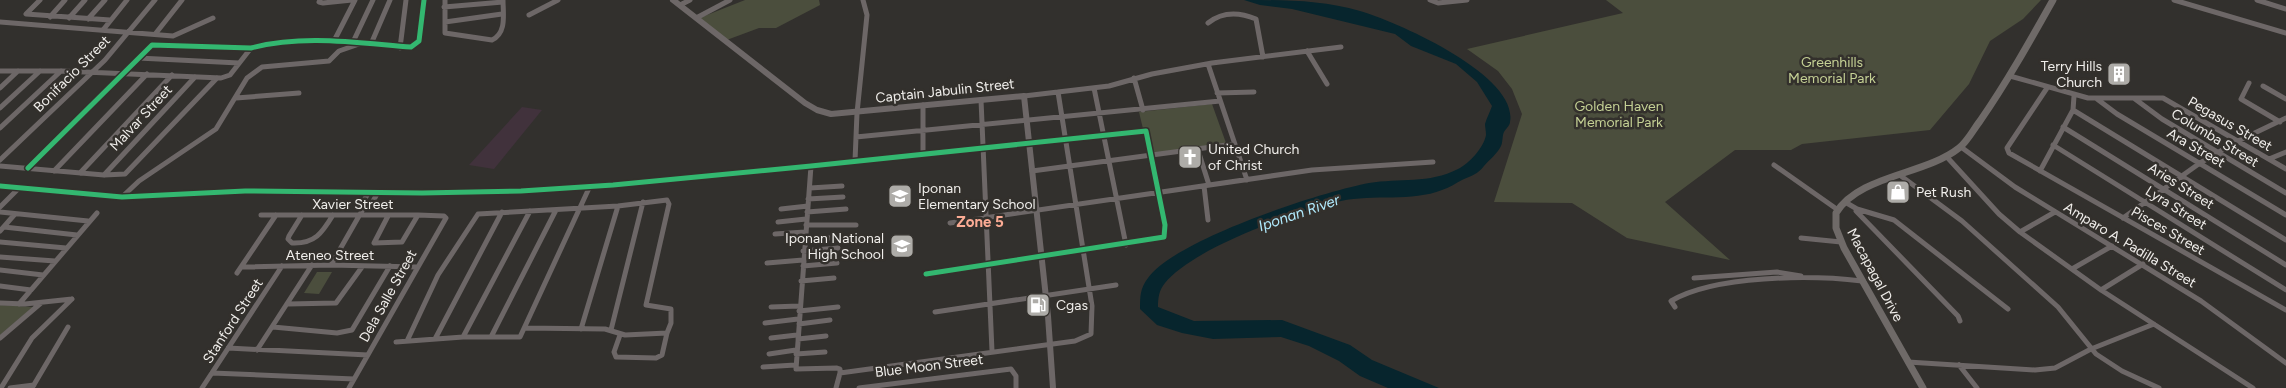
<svg xmlns="http://www.w3.org/2000/svg" width="2286" height="388" font-family="Figtree,sans-serif">
  <style>
    .commercial { fill: #41323c }
    .green { fill: #4b4e3d }
    .water { fill: #07252d }
    .lines { fill: none; stroke-linecap: round; stroke-linejoin: round }
    .minor { stroke: #6d6767; stroke-width: 5 }
    .tertiary { stroke: #6d6767; stroke-width: 6 }
    .secondary { stroke: #6f6a68; stroke-width: 7 }
    .cycleway-casing { stroke: #33302c; stroke-width: 8 }
    .cycleway { stroke: #33b770; stroke-width: 5 }
    .labels { text-anchor: middle; dominant-baseline: central; stroke-width: 5; stroke-linejoin: round; paint-order: stroke }
    .park-label { font-size: 14px; fill: #c5d195; stroke: #33302c }
    .poi-label { font-size: 14px; fill: #f0eeeb; stroke: #33302c; text-anchor: start }
    .street-label { font-size: 14px; fill: #f0eeeb; stroke: #33302c }
    .water-label { font-size: 15px; font-style: italic; fill: #b0eafd; stroke: #33302c }
    .neighbourhood-label { font-size: 15px; font-weight: bold; fill: #fbab94; stroke: #33302c }
  </style>
  <rect width="100%" height="100%" fill="#32302d"/>
  <path class="commercial" d="M 522,107 L 542,110 L 494,169 L 469,165 Z"/>
  <path class="green" d="M 745,0 L 819,0 L 820,5 L 776,28 L 759,28 L 724,41 L 697,19 Z
    M 1606,0 L 2041,0 L 2023,19 L 1990,41 L 1969,84 L 1930,130 L 1802,144 L 1791,150 L 1735,150 L 1665,202 L 1730,260 L 1627,238 L 1572,203 L 1494,202 L 1522,114 L 1512,89 L 1498,71 L 1467,49 L 1623,13 Z
    M 1212,104 L 1226,143 L 1149,154 L 1139,112 Z
    M 317,272 L 332,272 L 319,294 L 304,293 Z
    M 0,305 L 33,307 L 0,335 Z"/>
  <path class="water" d="M 1244,0 C 1283,0 1322,0 1360,11 C 1395,21 1519,75 1510,122 C 1510,125 1506,129 1504,132 C 1502,136 1503,142 1501,146 C 1498,153 1489,160 1484,166 C 1478,174 1471,176 1462,180 C 1456,183 1449,188 1442,190 C 1412,202 1373,194 1341,201 C 1297,211 1193,248 1165,283 C 1159,290 1158,298 1158,307 L 1194,321 L 1282,320 L 1350,345 L 1372,360 L 1439,388 L 1388,388 L 1360,376 L 1339,361 L 1309,346 L 1281,337 L 1213,339 L 1182,333 L 1157,325 L 1140,309 C 1140,297 1140,288 1148,278 C 1176,239 1321,192 1369,183 C 1399,178 1429,184 1458,169 C 1469,164 1484,147 1486,135 C 1486,131 1485,127 1485,124 C 1487,117 1490,112 1492,106 L 1477,82 L 1456,64 L 1411,46 L 1395,34 L 1292,9 L 1260,5 Z"/>
  <g class="lines">
    <path class="minor" d="M 40,0 L 26,14 L 110,20
      M 320,0 L 319,2 L 323,3 L 352,0
      M 445,0 L 445,33 L 492,40 C 507,33 503,14 503,0
      M 1430,0 L 1438,3 L 1467,0
      M 2174,0 L 2286,33
      M 2257,0 L 2286,9
      M 680,5 L 690,0
      M 444,7 L 503,2
      M 529,15 L 558,0
      M 50,17 L 65,0
      M 698,17 L 730,0
      M 69,18 L 85,0
      M 88,19 L 105,0
      M 0,22 L 173,36 L 213,18
      M 445,22 L 502,14
      M 1208,23 C 1223,11 1239,12 1256,19 L 1263,57
      M 103,30 L 127,0
      M 156,33 L 182,0
      M 334,41 L 355,0
      M 353,42 L 373,0
      M 371,44 L 390,0
      M 400,48 L 406,0
      M 1307,51 L 1327,84
      M 138,58 L 239,63
      M 1208,64 L 1247,180
      M 0,71 L 62,71 L 221,78 L 230,75 L 251,48
      M 2010,76 L 2088,98 L 2163,98 L 2286,169
      M 1134,78 L 1143,110
      M 2249,83 L 2241,99 L 2280,122
      M 2263,86 L 2286,99
      M 0,88 L 18,71
      M 1094,88 L 1126,245
      M 2047,88 L 2007,148 L 2009,153 L 2286,310
      M 1217,93 L 1254,92
      M 1024,96 L 1109,86 L 1152,74 L 1212,63 L 1341,47
      M 236,98 L 299,93
      M 2097,99 L 2117,114 L 2286,215
      M 2135,99 L 2162,119 L 2286,193
      M 981,100 L 992,351
      M 923,105 L 923,153
      M 0,108 L 40,71
      M 2073,110 L 2286,240
      M 2063,127 L 2286,265
      M 0,128 L 61,71
      M 856,137 L 1220,101
      M 2053,145 L 2286,290
      M 1961,147 L 2015,187 L 2201,301 L 2286,363
      M 1198,150 L 1209,185
      M 1946,156 L 1999,214 L 2020,232 L 2101,290 L 2253,388
      M 2269,159 L 2286,152
      M 0,160 L 105,60 L 155,0
      M 855,161 L 857,113 L 867,15 L 863,0
      M 1774,165 L 1838,210
      M 0,166 L 104,175 L 125,174 L 217,78
      M 811,166 L 796,369 L 837,368 L 840,369 L 840,373 L 1075,341 L 1091,334 L 1092,306 L 1058,92
      M 28,168 L 152,45 L 251,48 C 302,34 359,43 411,47 L 419,41 L 424,0
      M 54,171 L 147,74
      M 1032,171 L 1234,144
      M 2040,171 L 2073,110 L 2074,96
      M 80,173 L 172,75
      M 104,175 L 195,77
      M 1901,176 L 1962,221 L 2058,307 L 2096,354 L 2122,371 L 2159,388
      M 0,186 L 122,197 L 245,191 L 422,193 L 521,191 L 613,185 L 811,166 L 1146,131 L 1165,225 L 1164,237 L 926,274
      M 1204,186 L 1208,220
      M 810,188 L 842,186
      M 122,197 L 139,181 L 216,129 L 247,78 L 262,67 L 329,61 L 339,51 L 362,43
      M 808,199 L 843,197
      M 1845,202 L 1857,209 L 1894,220 L 2008,309
      M 0,207 L 19,188
      M 363,209 L 361,205 L 369,192
      M 781,209 L 808,206
      M 1856,211 L 1958,316 L 1960,321
      M 0,212 L 88,221
      M 807,212 L 846,209
      M 261,215 L 418,215 L 444,216 L 446,218 L 349,388
      M 302,215 L 289,236 L 288,239 L 292,243 C 315,244 322,233 333,215
      M 388,216 L 374,243 L 402,242 L 418,215
      M 2123,218 L 2200,163 L 2238,141 L 2286,118
      M 778,222 L 806,219
      M 950,223 L 1312,170 L 1433,162
      M 806,225 L 856,225
      M 4,227 L 77,235
      M 0,231 L 15,214
      M 2020,232 L 2055,212
      M 775,234 L 805,232
      M 1801,238 L 1841,242
      M 804,240 L 841,237
      M 0,242 L 66,248
      M 803,251 L 838,248
      M 0,257 L 55,261
      M 767,263 L 803,260
      M 331,265 L 363,209 L 371,205 L 378,192
      M 803,266 L 837,263
      M 241,267 L 331,265 L 417,267
      M 2072,269 L 2112,246
      M 0,270 L 43,275
      M 237,273 L 276,215
      M 1694,278 L 1777,272 L 1801,276
      M 801,281 L 834,278
      M 0,286 L 31,290
      M 2101,290 L 2143,264
      M 0,303 L 25,304 L 72,299
      M 19,304 L 97,213
      M 288,304 L 336,303 L 362,267
      M 771,307 L 799,306
      M 1675,307 L 1671,301 C 1715,275 1811,275 1862,281
      M 799,311 L 838,307
      M 935,312 L 1116,285
      M 765,323 L 798,319
      M 799,324 L 830,320
      M 273,327 L 337,333 L 352,330 L 390,266
      M 525,328 L 605,329 L 625,335 L 667,333 L 662,355 L 656,358 L 616,357 L 614,352 L 620,335
      M 581,329 L 618,206
      M 611,330 L 643,202
      M 463,337 L 530,211
      M 491,337 L 556,210
      M 0,338 L 41,303
      M 771,338 L 797,335
      M 435,339 L 502,212
      M 798,339 L 826,336
      M 407,341 L 438,275 L 478,214 L 618,206 L 667,200 L 669,204 L 646,305 L 671,309 L 671,323 L 667,333
      M 396,342 L 463,337 L 520,337 L 590,186
      M 228,348 L 368,355
      M 257,350 L 312,265
      M 769,354 L 796,350
      M 796,354 L 825,352
      M 1908,362 L 2035,370 L 2055,368 L 2091,349 L 2154,324
      M 1959,365 L 1977,388
      M 763,367 L 795,365
      M 212,373 L 354,379
      M 1,388 L 32,338 L 72,299
      M 10,388 L 34,385
      M 32,388 L 68,327
      M 202,388 L 282,266
      M 836,388 L 840,373
      M 859,388 L 1011,369 L 1016,376 L 1016,388"/>
    <path class="tertiary" d="M 673,0 L 805,103 L 817,110 L 831,114 L 1024,96 L 1048,316 L 1053,388"/>
    <path class="secondary" d="M 1923,388 L 1844,248 L 1836,228 L 1836,213 C 1859,175 1925,175 1959,148 C 1968,141 1973,130 1980,121 C 2007,82 2030,41 2053,0"/>
    <g class="cycleway-casing">
      <path id="cycleway" d="M 28,168 L 152,45 L 251,48 C 302,34 359,43 411,47 L 419,41 L 424,0
        M 0,186 L 122,197 L 245,191 L 422,193 L 521,191 L 613,185 L 811,166 L 1146,131 L 1165,225 L 1164,237 L 926,274"/>
    </g>
    <use href="#cycleway" class="cycleway"/>
  </g>
  <defs>
    <g id="building-square" transform="scale(1.25)"><rect x="-9" y="-9" width="18" height="18" rx="4" fill="#aeaca8" stroke="#33302c"/><path d="M-4-6H4V6H1V3H-1V6H-4ZM-2.5-4.3h1.7v1.8h-1.7ZM.8-4.3h1.7v1.8H.8ZM-2.5-1h1.7V.8h-1.7ZM.8-1h1.7V.8H.8Z" fill="#fff"/></g>
    <g id="church-square" transform="scale(1.25)"><rect x="-9" y="-9" width="18" height="18" rx="4" fill="#aeaca8" stroke="#33302c"/><path d="M-1.2-6h2.4v3.5h3.3v2.4h-3.3V6h-2.4V-.1h-3.3v-2.4h3.3Z" fill="#fff"/></g>
    <g id="shop-square" transform="scale(1.25)"><rect x="-9" y="-9" width="18" height="18" rx="4" fill="#aeaca8" stroke="#33302c"/><path d="M-5-2.5h2.3a2.7 3.5 0 0 1 5.4 0H5L5.5 6h-11ZM-1.5-2.5h3a1.5 2.3 0 0 0-3 0Z" fill="#fff"/></g>
    <g id="school-square" transform="scale(1.25)"><rect x="-9" y="-9" width="18" height="18" rx="4" fill="#aeaca8" stroke="#33302c"/><path d="M0-5L7-2L0 1L-7-2ZM-4 1L0 2.5L4 1V4Q0 6-4 4Z" fill="#fff"/></g>
    <g id="fuel-square" transform="scale(1.25)"><rect x="-9" y="-9" width="18" height="18" rx="4" fill="#aeaca8" stroke="#33302c"/><path d="M-5.5-6h7V0h2V4h1.3V-2.5L3-4.5l.8-.8L6-3V5H2.5V1h-1V6h-7ZM-4.2-4.7v3.2H.2V-4.7Z" fill="#fff"/></g>
  </defs>
  <g fill-rule="evenodd">
    <use href="#building-square" x="2119" y="74"/>
    <use href="#church-square" x="1190" y="157"/>
    <use href="#shop-square" x="1898" y="192"/>
    <use href="#school-square" x="900" y="196"/>
    <use href="#school-square" x="902" y="246"/>
    <use href="#fuel-square" x="1038" y="305"/>
  </g>
  <g class="labels">
    <g class="park-label">
      <text x="1832" y="62">Greenhills<tspan x="1832" dy="16">Memorial Park</tspan></text>
      <text x="1619" y="106">Golden Haven<tspan x="1619" dy="16">Memorial Park</tspan></text>
    </g>
    <g class="poi-label">
      <text x="2102" y="66" text-anchor="end">Terry Hills<tspan x="2102" dy="16">Church</tspan></text>
      <text x="1208" y="149">United Church<tspan x="1208" dy="16">of Christ</tspan></text>
      <text x="918" y="188">Iponan<tspan x="918" dy="16">Elementary School</tspan></text>
      <text x="1916" y="192">Pet Rush</text>
      <text x="884" y="238" text-anchor="end">Iponan National<tspan x="884" dy="16">High School</tspan></text>
      <text x="1056" y="305">Cgas</text>
    </g>
    <g class="street-label">
      <text transform="translate(72 74) rotate(-45)">Bonifacio Street</text>
      <text transform="translate(945 91) rotate(-6)">Captain Jabulin Street</text>
      <text transform="translate(141 118) rotate(-47)">Malvar Street</text>
      <text transform="translate(2230 124) rotate(30)">Pegasus Street</text>
      <text transform="translate(2215 138) rotate(31)">Columba Street</text>
      <text transform="translate(2196 148) rotate(30)">Ara Street</text>
      <text transform="translate(2181 186) rotate(32)">Aries Street</text>
      <text x="353" y="204">Xavier Street</text>
      <text transform="translate(2176 208) rotate(32)">Lyra Street</text>
      <text transform="translate(2168 231) rotate(30)">Pisces Street</text>
      <text transform="translate(2130 245) rotate(31)">Amparo A. Padilla Street</text>
      <text x="330" y="255">Ateneo Street</text>
      <text transform="translate(1875 275) rotate(62)">Macapagal Drive</text>
      <text transform="translate(388 296) rotate(-61)">Dela Salle Street</text>
      <text transform="translate(233 321) rotate(-57)">Stanford Street</text>
      <text transform="translate(929 366) rotate(-7)">Blue Moon Street</text>
    </g>
    <g class="water-label">
      <text transform="translate(1299 213) rotate(-19)">Iponan River</text>
    </g>
    <g class="neighbourhood-label">
      <text x="980" y="222">Zone 5</text>
    </g>
  </g>
</svg>
